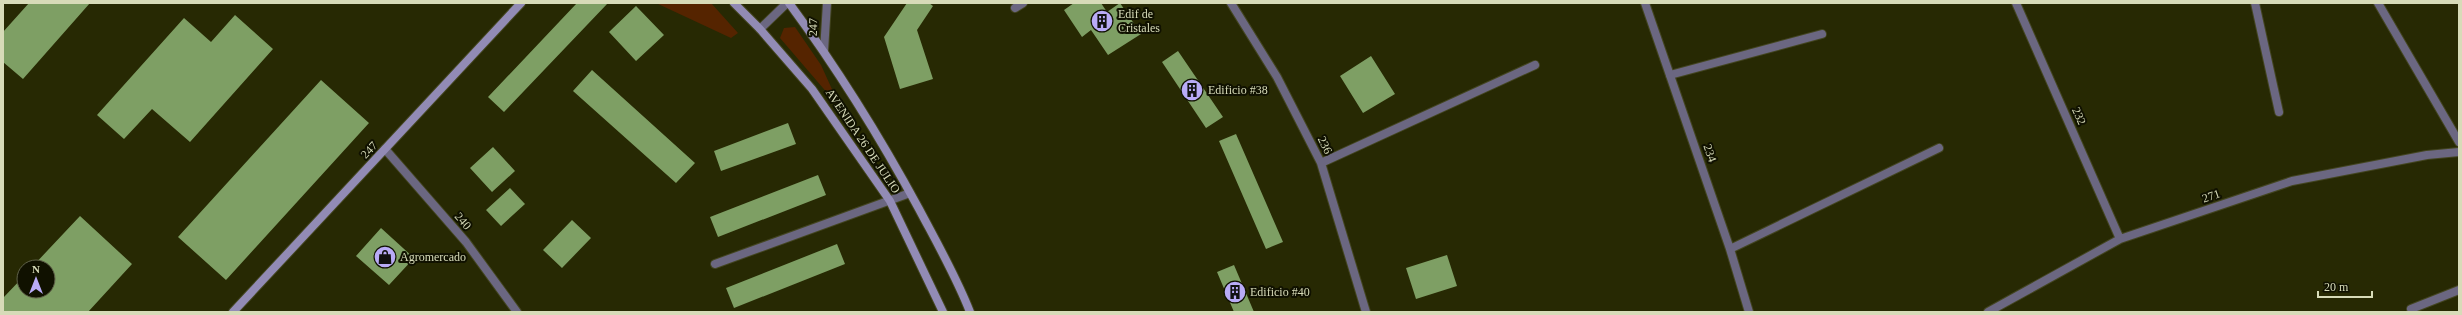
<svg xmlns="http://www.w3.org/2000/svg" width="2462" height="315" font-family="'Times New Roman',serif">
  <style>
    .green { fill: #552400 }
    .building { fill: #7e9f64 }
    .lines { fill: none; stroke-linecap: round; stroke-linejoin: round }
    .lane-casing { stroke: #434520; stroke-width: 10 }
    .street-casing { stroke: #434520; stroke-width: 10 }
    .secondary-casing { stroke: #434520; stroke-width: 10 }
    .lane { stroke: #6b6781; stroke-width: 8 }
    .street { stroke: #6b6781; stroke-width: 8 }
    .secondary { stroke: #928bb5; stroke-width: 8 }
    .labels { text-anchor: middle; dominant-baseline: central; stroke-width: 4; stroke-linejoin: round; paint-order: stroke }
    .poi-label { font-size: 12px; fill: #d7dbb8; stroke: #101100; text-anchor: start }
    .street-label { font-size: 12px; fill: #d7dbb8; stroke: #101100 }
  </style>
  <rect width="100%" height="100%" fill="#272903"/>
  <path class="green" d="M 656,3 L 711,3 L 738,33 L 731,38 Z
    M 795,27 L 821,65 L 841,109 L 780,38 L 784,28 Z"/>
  <path class="building" d="M 29,3 L 90,3 L 23,79 L 3,62 L 3,32 Z
    M 577,3 L 608,3 L 504,112 L 488,97 Z
    M 907,3 L 929,3 L 933,6 L 917,30 L 933,79 L 900,89 L 884,37 Z
    M 1074,3 L 1101,3 L 1107,12 L 1120,3 L 1141,34 L 1108,55 L 1091,30 L 1082,37 L 1064,10 Z
    M 636,6 L 664,35 L 636,61 L 609,32 Z
    M 235,15 L 273,49 L 190,142 L 152,109 L 124,139 L 97,115 L 184,18 L 211,42 Z
    M 1178,51 L 1223,117 L 1206,128 L 1162,62 Z
    M 1371,56 L 1395,94 L 1363,113 L 1340,76 Z
    M 592,70 L 695,163 L 676,183 L 573,91 Z
    M 321,80 L 369,123 L 226,280 L 178,237 Z
    M 788,123 L 796,144 L 721,171 L 714,151 Z
    M 1236,134 L 1283,242 L 1266,249 L 1219,141 Z
    M 493,147 L 515,171 L 492,192 L 470,168 Z
    M 818,175 L 826,195 L 718,237 L 710,217 Z
    M 510,188 L 525,204 L 501,226 L 486,210 Z
    M 80,216 L 132,264 L 88,312 L 3,312 L 3,298 L 24,276 L 24,291 L 48,291 L 48,267 L 32,267 Z
    M 572,220 L 591,238 L 562,268 L 543,250 Z
    M 381,228 L 414,258 L 389,285 L 356,256 Z
    M 837,244 L 845,264 L 734,308 L 726,288 Z
    M 1447,255 L 1457,286 L 1416,299 L 1406,268 Z
    M 1234,265 L 1254,312 L 1234,312 L 1217,272 Z"/>
  <g class="lines">
    <g class="lane-casing">
      <path id="lane" d="M 1015,8 L 1023,3
        M 1670,75 L 1822,34"/>
    </g>
    <g class="street-casing">
      <path id="street" d="M 1231,3 L 1277,77 L 1321,163 L 1366,312
        M 1645,3 L 1730,249 L 1749,312
        M 2016,3 L 2120,239
        M 2255,3 L 2279,112
        M 2378,3 L 2459,142
        M 760,29 L 787,3
        M 824,51 L 827,3
        M 385,149 L 466,242 L 517,312
        M 1321,163 L 1535,65
        M 1730,249 L 1939,148
        M 715,264 L 910,193
        M 2411,309 L 2459,290
        M 1988,312 L 2120,239 L 2292,181 L 2427,155 L 2459,152"/>
    </g>
    <g class="secondary-casing">
      <path id="secondary" d="M 734,3 L 760,29 L 812,89 L 890,201 L 943,312
        M 789,3 C 837,68 880,137 919,209 C 937,243 956,276 970,312
        M 233,312 L 521,3"/>
    </g>
    <use href="#lane" class="lane"/>
    <use href="#street" class="street"/>
    <use href="#secondary" class="secondary"/>
  </g>
  <defs>
    <g id="building-disc" transform="scale(1.15)"><circle r="9.5" fill="#b9abf7" stroke="#101100"/><path d="M-4-6H4V6H1V3H-1V6H-4ZM-2.5-4.3h1.7v1.8h-1.7ZM.8-4.3h1.7v1.8H.8ZM-2.5-1h1.7V.8h-1.7ZM.8-1h1.7V.8H.8Z" fill="#111"/></g>
    <g id="shop-disc" transform="scale(1.15)"><circle r="9.5" fill="#b9abf7" stroke="#101100"/><path d="M-5-2.5h2.3a2.7 3.5 0 0 1 5.4 0H5L5.5 6h-11ZM-1.5-2.5h3a1.5 2.3 0 0 0-3 0Z" fill="#111"/></g>
  </defs>
  <g fill-rule="evenodd">
    <use href="#building-disc" x="1102" y="21"/>
    <use href="#building-disc" x="1192" y="90"/>
    <use href="#shop-disc" x="385" y="257"/>
    <use href="#building-disc" x="1235" y="292"/>
  </g>
  <g class="labels">
    <g class="poi-label">
      <text x="1118" y="14">Edif de<tspan x="1118" dy="14">Cristales</tspan></text>
      <text x="1208" y="90">Edificio #38</text>
      <text x="400" y="257">Agromercado</text>
      <text x="1250" y="292">Edificio #40</text>
    </g>
    <g class="street-label">
      <text transform="translate(813 27) rotate(-88)">247</text>
      <text transform="translate(2079 116) rotate(66)">232</text>
      <text transform="translate(863 141) rotate(56)">AVENIDA 26 DE JULIO</text>
      <text transform="translate(1325 145) rotate(64)">236</text>
      <text transform="translate(369 150) rotate(-47)">247</text>
      <text transform="translate(1710 153) rotate(71)">234</text>
      <text transform="translate(2211 196) rotate(-19)">271</text>
      <text transform="translate(463 221) rotate(49)">240</text>
    </g>
  </g>
  <rect width="2462" height="315" fill="none" stroke="#d7dbb8" stroke-width="8"/>
  <g transform="translate(36 279)"><circle r="19" fill="#101100" stroke="#60624a"/>
  <path d="M0-3L7 15L0 10L-7 15Z" fill="#b9abf7"/>
  <text y="-6" font-size="11" font-weight="bold" text-anchor="middle" fill="#d7dbb8">N</text>
  </g>
  <path d="M2318 291v6h54v-6" fill="none" stroke="#d7dbb8" stroke-width="2"/>
  <text x="2324" y="291" font-size="12" fill="#d7dbb8" stroke="#101100" stroke-width="3" paint-order="stroke">20 m</text>
</svg>
